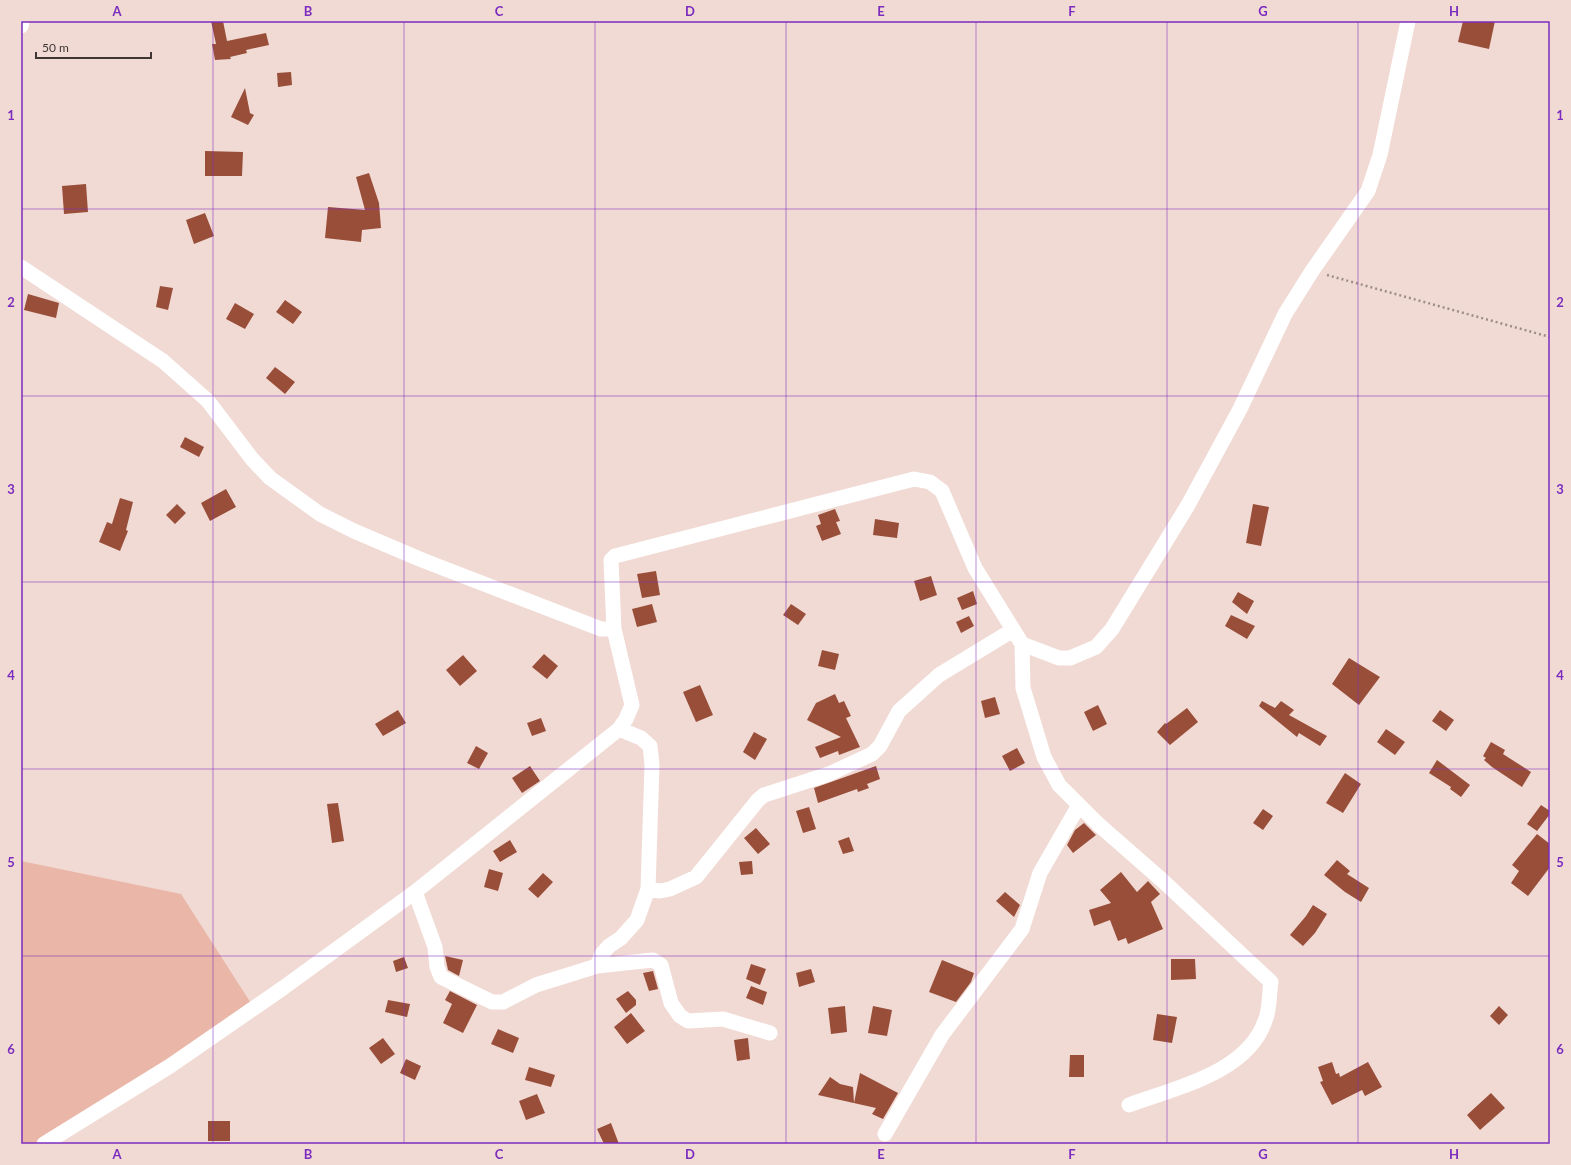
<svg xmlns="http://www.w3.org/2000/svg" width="1571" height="1165" font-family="Lato,sans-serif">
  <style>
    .green { fill: #eab6a7 }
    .building { fill: #994e39 }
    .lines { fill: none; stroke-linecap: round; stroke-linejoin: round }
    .path { stroke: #9d8d88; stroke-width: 2.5; stroke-dasharray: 2 3; stroke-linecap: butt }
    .street { stroke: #fff; stroke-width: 15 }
    .grid { fill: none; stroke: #7b2cbf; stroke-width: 1; stroke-opacity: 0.55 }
    .neatline { fill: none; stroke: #7b2cbf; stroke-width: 1.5 }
    .grid-label { font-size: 13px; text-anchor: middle; font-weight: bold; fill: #7b2cbf }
  </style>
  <rect width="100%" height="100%" fill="#f1dad4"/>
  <path class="green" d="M 21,861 L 181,894 L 254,1008 L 39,1144 L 21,1144 Z"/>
  <path class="building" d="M 211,21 L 223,21 L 227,41 L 266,33 L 269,45 L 246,50 L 247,53 L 230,57 L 231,59 L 215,60 L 212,44 L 216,44 Z
    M 1463,21 L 1495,21 L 1489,49 L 1458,42 Z
    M 291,72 L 292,85 L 278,87 L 277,73 Z
    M 245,88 L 250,113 L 254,115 L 248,125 L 231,117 Z
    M 205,151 L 243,152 L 242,176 L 205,176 Z
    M 369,173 L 379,203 L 381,228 L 362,230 L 361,242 L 325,238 L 328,207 L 365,210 L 356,177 Z
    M 86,184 L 88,212 L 64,214 L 62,186 Z
    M 205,213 L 214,236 L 194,244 L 186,220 Z
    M 160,286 L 173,288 L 168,310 L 156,307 Z
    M 28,294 L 59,303 L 56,318 L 24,310 Z
    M 285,300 L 302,312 L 293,324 L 276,312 Z
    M 235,303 L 254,314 L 245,329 L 226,319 Z
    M 275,367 L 295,382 L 285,394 L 266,378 Z
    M 185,437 L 204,447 L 199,457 L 180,447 Z
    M 226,489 L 236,507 L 210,521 L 201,503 Z
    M 120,498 L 133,502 L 126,530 L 128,531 L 120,551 L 99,542 L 107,522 L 112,524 Z
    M 177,504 L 186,513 L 175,524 L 166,515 Z
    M 1253,504 L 1269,507 L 1261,546 L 1246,543 Z
    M 835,509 L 840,521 L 836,522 L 841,534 L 822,541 L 816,526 L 821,524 L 818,515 Z
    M 875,519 L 899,523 L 897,538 L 873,535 Z
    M 656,571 L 660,595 L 642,598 L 637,574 Z
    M 931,576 L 937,595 L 920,601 L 914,581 Z
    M 973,591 L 977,604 L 962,610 L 957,598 Z
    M 1238,592 L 1254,601 L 1247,614 L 1232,602 Z
    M 652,604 L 657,622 L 637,627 L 632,609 Z
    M 791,604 L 806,614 L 798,625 L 783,615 Z
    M 1231,615 L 1255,626 L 1247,639 L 1225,626 Z
    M 969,616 L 974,626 L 961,633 L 956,622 Z
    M 822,650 L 839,654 L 835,670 L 818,666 Z
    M 544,654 L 558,666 L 547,679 L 532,667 Z
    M 463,655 L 477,671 L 460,686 L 446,670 Z
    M 1349,658 L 1380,677 L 1359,705 L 1332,684 Z
    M 700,685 L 713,715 L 696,722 L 683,692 Z
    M 835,694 L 839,703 L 844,701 L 851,716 L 846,718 L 860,747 L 839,755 L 838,751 L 820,758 L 815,747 L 841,737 L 807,720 L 816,703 Z
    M 995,697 L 1000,714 L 985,718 L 981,701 Z
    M 1262,701 L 1275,708 L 1281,701 L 1294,710 L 1289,715 L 1327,736 L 1320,746 L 1299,733 L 1297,737 L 1259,706 Z
    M 1098,705 L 1107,724 L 1093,731 L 1084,712 Z
    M 1187,708 L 1198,722 L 1170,745 L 1157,732 L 1165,723 L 1166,724 Z
    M 398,710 L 406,723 L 383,736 L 375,724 Z
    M 1440,710 L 1454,720 L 1446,731 L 1432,721 Z
    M 541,718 L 546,731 L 532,736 L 527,723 Z
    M 1386,729 L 1405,742 L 1395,755 L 1377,742 Z
    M 754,732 L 767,739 L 755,760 L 743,752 Z
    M 1491,742 L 1505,750 L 1503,754 L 1531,772 L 1522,787 L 1492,767 L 1484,760 L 1486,758 L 1483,756 Z
    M 476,746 L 488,753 L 479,769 L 467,763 Z
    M 1017,748 L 1025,763 L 1010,771 L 1002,756 Z
    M 1437,760 L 1470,785 L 1461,797 L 1450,789 L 1451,787 L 1429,773 Z
    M 530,766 L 540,781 L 522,793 L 512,778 Z
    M 876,766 L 880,779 L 867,784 L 869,788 L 858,792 L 857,789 L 818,803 L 814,788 Z
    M 1345,773 L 1361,784 L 1343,813 L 1326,803 Z
    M 338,803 L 344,841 L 332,843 L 327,804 Z
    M 1541,805 L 1550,811 L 1550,814 L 1537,831 L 1527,824 Z
    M 809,807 L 816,829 L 803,833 L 796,811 Z
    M 1263,809 L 1273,816 L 1263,830 L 1253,823 Z
    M 1084,823 L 1096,835 L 1073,853 L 1067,845 L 1075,830 Z
    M 756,828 L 770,844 L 758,854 L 744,838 Z
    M 1537,834 L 1550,844 L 1550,867 L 1528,896 L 1511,883 L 1519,871 L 1512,865 Z
    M 849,837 L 854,851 L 843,854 L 838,841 Z
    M 510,840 L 517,852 L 500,862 L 493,851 Z
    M 1337,860 L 1350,871 L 1347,874 L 1369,888 L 1361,902 L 1345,892 L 1324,875 Z
    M 752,861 L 753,874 L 741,875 L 739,862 Z
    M 489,869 L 503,873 L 498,891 L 484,887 Z
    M 1121,872 L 1137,892 L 1148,881 L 1160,894 L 1151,902 L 1163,929 L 1128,944 L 1126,938 L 1118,941 L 1110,920 L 1094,926 L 1089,910 L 1111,903 L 1100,890 Z
    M 543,873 L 553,882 L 538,898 L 528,889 Z
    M 1005,892 L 1020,905 L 1014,917 L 996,901 Z
    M 1313,905 L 1327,914 L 1315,933 L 1303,946 L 1290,935 L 1306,916 Z
    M 445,956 L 463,960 L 459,976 L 448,970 Z
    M 404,957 L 408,968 L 396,972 L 393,961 Z
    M 1171,959 L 1195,959 L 1196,979 L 1171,980 Z
    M 942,960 L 974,973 L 971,982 L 956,1002 L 929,992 Z
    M 751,964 L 766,969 L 760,985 L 746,979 Z
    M 811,969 L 815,982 L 799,987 L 796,973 Z
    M 653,971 L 658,989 L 649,991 L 643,973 Z
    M 751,986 L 767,992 L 763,1005 L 746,998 Z
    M 450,991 L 477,1005 L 463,1033 L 443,1023 L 452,1004 L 445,1000 Z
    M 628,991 L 636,1000 L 636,1005 L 626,1013 L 616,999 Z
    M 388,1000 L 410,1004 L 407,1017 L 385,1012 Z
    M 845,1006 L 847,1032 L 831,1034 L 828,1008 Z
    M 873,1006 L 892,1010 L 887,1036 L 868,1033 Z
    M 1499,1006 L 1508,1015 L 1499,1025 L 1490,1016 Z
    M 631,1013 L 645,1031 L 627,1044 L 614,1027 Z
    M 1157,1014 L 1177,1017 L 1172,1043 L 1153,1040 Z
    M 498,1029 L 519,1038 L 513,1053 L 491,1044 Z
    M 383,1038 L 395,1054 L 381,1064 L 369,1048 Z
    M 748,1038 L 750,1059 L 737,1061 L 734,1040 Z
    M 1070,1055 L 1084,1055 L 1084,1077 L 1069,1077 Z
    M 406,1059 L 421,1066 L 415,1080 L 400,1073 Z
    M 1332,1062 L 1336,1074 L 1339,1073 L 1340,1077 L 1368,1062 L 1382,1087 L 1365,1096 L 1362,1090 L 1332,1105 L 1320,1082 L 1323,1081 L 1318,1067 Z
    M 529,1067 L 555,1075 L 551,1087 L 525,1080 Z
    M 860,1073 L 898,1093 L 883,1119 L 872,1114 L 876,1108 L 818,1095 L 830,1077 L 840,1084 L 853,1087 L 854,1103 Z
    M 1491,1093 L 1505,1108 L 1480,1130 L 1467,1115 Z
    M 537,1094 L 545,1113 L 526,1120 L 519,1101 Z
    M 208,1121 L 230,1121 L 230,1141 L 208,1141 Z
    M 611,1123 L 619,1144 L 604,1144 L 597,1129 Z"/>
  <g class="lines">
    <path class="path" d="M 1327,275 L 1550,337"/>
    <path class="street" d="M 21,26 L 22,21
      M 21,267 L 163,361 L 208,401 L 252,459 L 270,478 L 320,514 L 354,531 L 422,560 L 601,629 L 614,629 L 611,560 L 615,556 L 914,479 L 930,482 L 942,491 L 975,568 L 1022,644 L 1059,658 L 1070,658 L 1096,647 L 1112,629 L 1188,505 L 1240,409 L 1285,314 L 1312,271 L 1368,191 L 1380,155 L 1408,21
      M 1022,644 L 1023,688 L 1044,757 L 1059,785 L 1098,824 L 1163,881 L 1271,982 C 1269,994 1270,1010 1265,1021 C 1247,1073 1175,1088 1129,1105
      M 648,889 L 660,891 L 670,889 L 696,877 L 758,800 L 764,795 L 829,774 L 872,754 L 880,746 L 899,711 L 939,675 L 1013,630
      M 415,892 L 435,947 L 437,967 L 441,977 L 492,1002 L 503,1002 L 536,985 L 597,966 L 653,960 L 661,965 L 671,1003 L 680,1016 L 688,1021 L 723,1019 L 770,1033
      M 597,966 L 602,954 L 609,946 L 621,938 L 637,920 L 648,889 L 652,765 L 650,746 L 641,738 L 619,729
      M 885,1134 L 942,1035 L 1022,929 L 1040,873 L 1079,805
      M 44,1144 L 170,1066 L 283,988 L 415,892 L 619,729 L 626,719 L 632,705 L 614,629"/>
  </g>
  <path class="grid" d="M 213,21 L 213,1144M 404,21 L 404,1144M 595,21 L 595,1144M 786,21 L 786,1144M 976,21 L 976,1144M 1167,21 L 1167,1144M 1358,21 L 1358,1144M 21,209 L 1550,209M 21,396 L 1550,396M 21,582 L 1550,582M 21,769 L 1550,769M 21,956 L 1550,956"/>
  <rect width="1571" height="1165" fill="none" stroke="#f1dad4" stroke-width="44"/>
  <path d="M36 52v6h115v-6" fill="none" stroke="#403735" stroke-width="2"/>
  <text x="42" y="52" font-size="12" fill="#403735" stroke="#f1dad4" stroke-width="3" paint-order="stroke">50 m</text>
  <rect x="22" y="22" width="1527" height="1121" class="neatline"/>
  <g class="grid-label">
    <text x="117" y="16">A</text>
    <text x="308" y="16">B</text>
    <text x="499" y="16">C</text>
    <text x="690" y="16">D</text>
    <text x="881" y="16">E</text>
    <text x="1072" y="16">F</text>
    <text x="1263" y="16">G</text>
    <text x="1454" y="16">H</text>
    <text x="11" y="120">1</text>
    <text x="1560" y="120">1</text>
    <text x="11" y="307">2</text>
    <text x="1560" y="307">2</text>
    <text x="11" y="494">3</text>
    <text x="1560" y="494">3</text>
    <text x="11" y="680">4</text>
    <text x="1560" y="680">4</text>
    <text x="11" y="867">5</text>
    <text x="1560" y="867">5</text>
    <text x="11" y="1054">6</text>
    <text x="1560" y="1054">6</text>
    <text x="117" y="1159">A</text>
    <text x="308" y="1159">B</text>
    <text x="499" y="1159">C</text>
    <text x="690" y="1159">D</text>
    <text x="881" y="1159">E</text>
    <text x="1072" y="1159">F</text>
    <text x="1263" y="1159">G</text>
    <text x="1454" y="1159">H</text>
  </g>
</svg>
